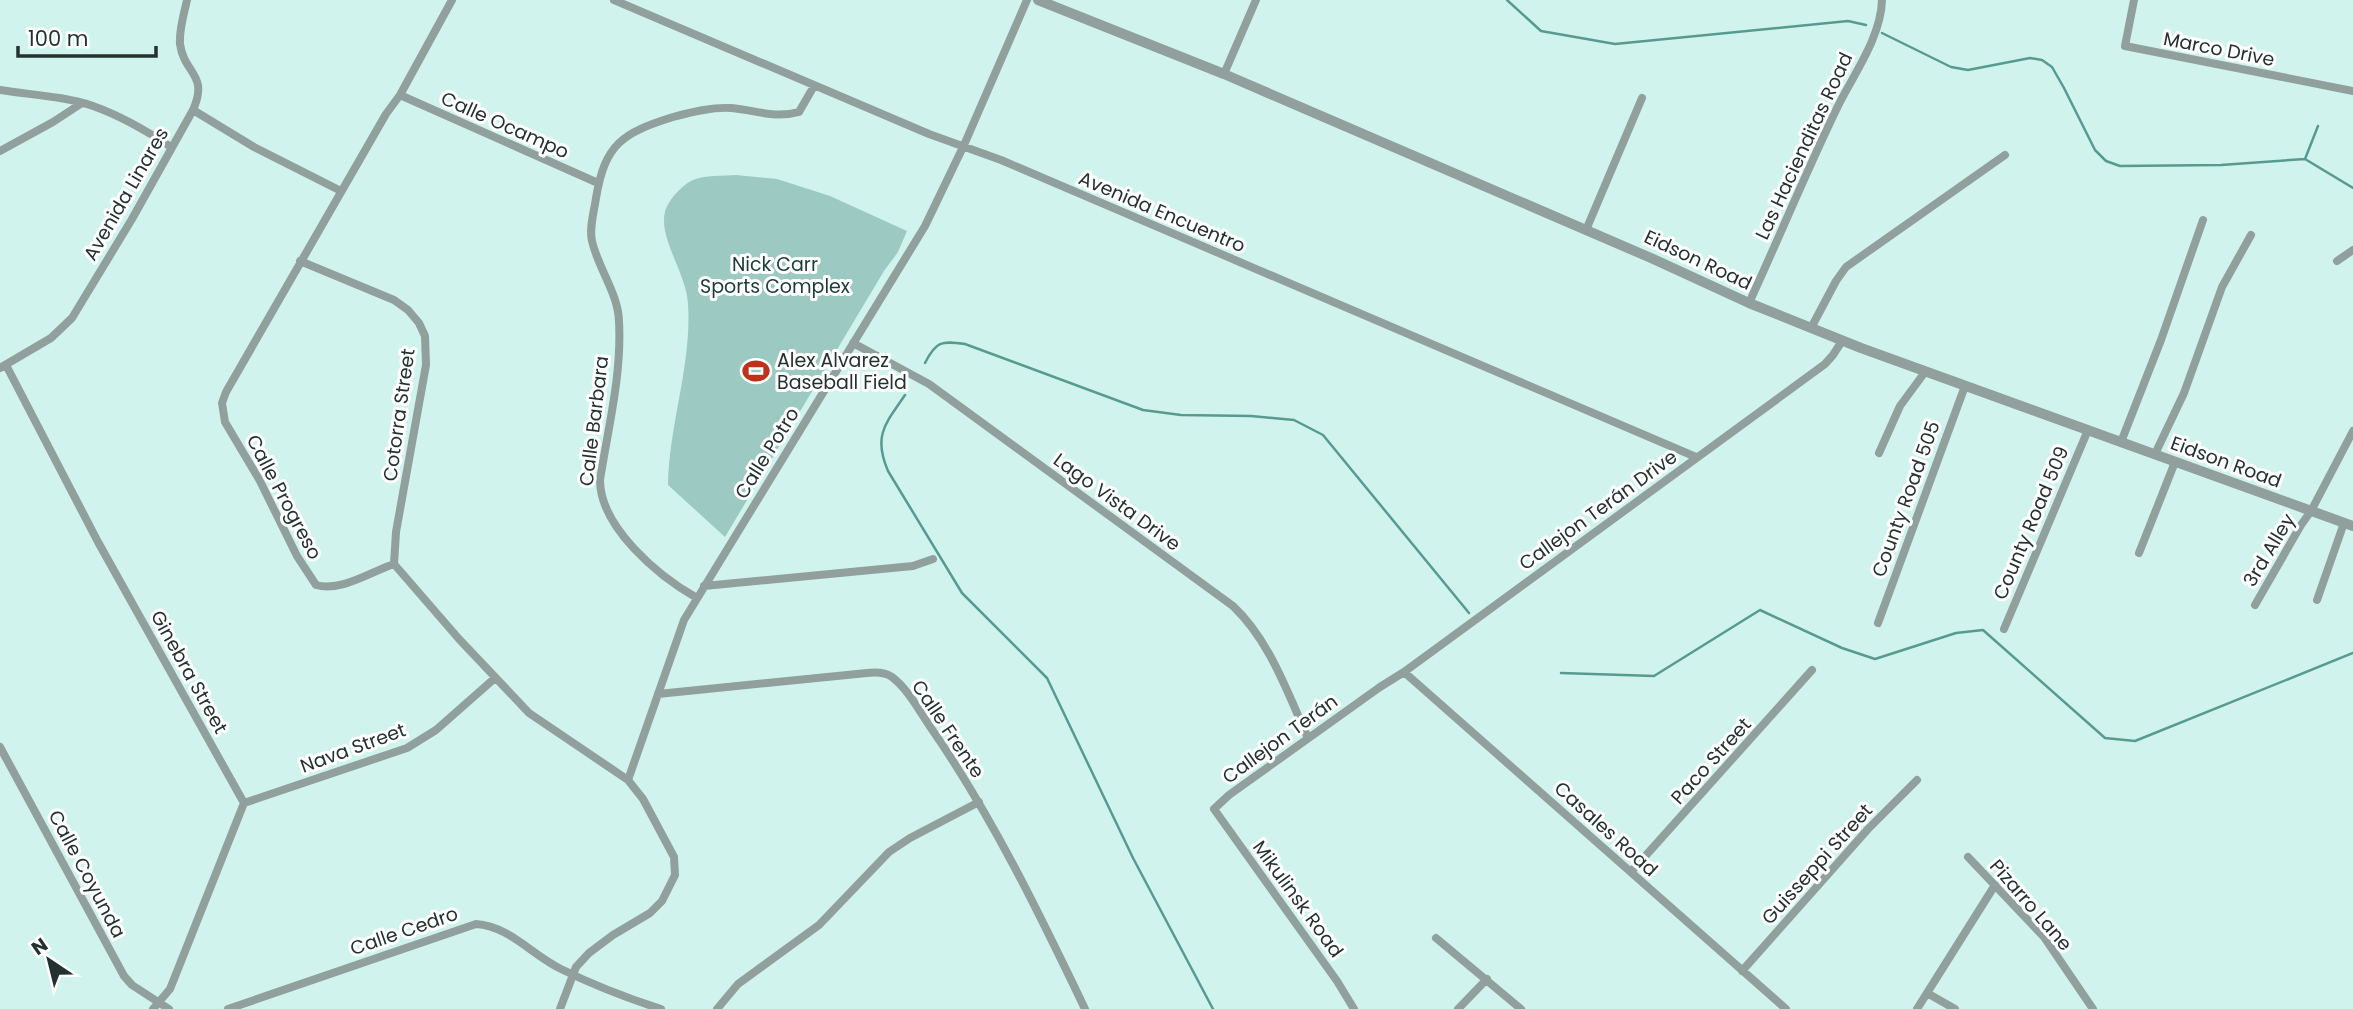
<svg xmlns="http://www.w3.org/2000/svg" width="2353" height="1009" font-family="Poppins,sans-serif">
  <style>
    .green { fill: #9cc9c1 }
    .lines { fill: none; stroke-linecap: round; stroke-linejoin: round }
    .stream { stroke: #579b90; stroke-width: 2.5 }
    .minor { stroke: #91a09d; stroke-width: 8 }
    .tertiary { stroke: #91a09d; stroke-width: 10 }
    .labels { text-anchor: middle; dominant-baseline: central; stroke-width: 6; stroke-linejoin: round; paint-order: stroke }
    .street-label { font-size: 19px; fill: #24322f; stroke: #fff }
    .park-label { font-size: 19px; fill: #1b3c37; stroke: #fff }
    .poi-label { font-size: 19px; fill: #24322f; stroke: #fff; text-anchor: start }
  </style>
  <rect width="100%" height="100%" fill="#d0f4ed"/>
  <path class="green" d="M 736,175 L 777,179 L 830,196 L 907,231 L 898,252 L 884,271 L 725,537 L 668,485 C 669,424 692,365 688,304 C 687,275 658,237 665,212 C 668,200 682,185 693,180 C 704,175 723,176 736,175 Z"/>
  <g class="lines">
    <path class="stream" d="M 1507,0 L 1541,31 L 1615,44 L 1848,21 L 1866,25
      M 1882,33 L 1951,67 L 1968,70 L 2030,58 L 2042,60 L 2052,67 L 2064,88 L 2095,150 L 2106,161 L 2120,166 L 2221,165 L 2305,159 L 2353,188
      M 2305,159 L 2318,126
      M 925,363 C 936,341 941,341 965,344 L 1143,410 L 1181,415 L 1251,416 L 1294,420 L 1323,435 L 1469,613
      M 905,395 C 885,424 873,436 888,471 L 962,593 L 1047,678 L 1133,858 L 1213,1009
      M 1561,673 L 1654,676 L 1760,610 L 1842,648 L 1875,659 L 1956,633 L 1983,630 L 2105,738 L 2135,741 L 2353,653"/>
    <path class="minor" d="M 452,0 L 400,95 L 386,114 L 226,392 L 222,403 L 225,422 L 260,481 L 297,556 L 316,585 C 342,592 370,572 394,564 L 459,639 L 529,713 L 628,780 L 643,799 L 674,857 L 675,875 L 662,901 L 650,913 L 613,935 L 589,953 L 576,967 L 560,1009
      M 614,0 L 929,134 L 1001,160 L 1696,457
      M 2134,0 L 2125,46 L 2353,91
      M 1224,74 L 1256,0
      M 0,90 C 31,95 63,96 93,106 C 121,116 147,131 171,147
      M 400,95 L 598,183
      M 193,110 L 254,147 L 341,191
      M 0,151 L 53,122 L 82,103
      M 1586,230 L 1642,98
      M 300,261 L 394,300 L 408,310 L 419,323 L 425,336 L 426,365 L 396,532 L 394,564
      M 2337,261 L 2353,250
      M 1749,303 C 1779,238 1806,172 1837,108 C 1853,75 1881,38 1882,0
      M 1811,328 L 1836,281 L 1846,267 L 2005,155
      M 853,343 L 929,384 L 1233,606 C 1270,641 1287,692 1308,738
      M 6,365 L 98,542 L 244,803 L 170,989 L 153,1009
      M 0,368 L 51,338 L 72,318 L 132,219 L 193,110 C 209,74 184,74 180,44 C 179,29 184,14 187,0
      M 2121,442 L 2161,340 L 2203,220
      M 1879,453 L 1900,406 L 1925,372
      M 2155,454 L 2184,393 L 2222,287 L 2251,235
      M 2139,553 L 2175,462
      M 704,586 L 913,566 L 933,559
      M 697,598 C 658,576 600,527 600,480 C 608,428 622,375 619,321 C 618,293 598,268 592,241 C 589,228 594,212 596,198 C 605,144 622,133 673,117 C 692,112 712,107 731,108 C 756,110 774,119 799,112 L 814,86
      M 2317,600 L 2344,523
      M 2255,605 L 2301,525 L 2311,511 L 2353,431
      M 1878,623 L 1965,386
      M 2004,629 L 2088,430
      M 1404,672 L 1786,1009
      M 658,694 L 867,673 C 876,672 885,672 892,677 C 908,689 920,712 931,728 C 992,816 1039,913 1085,1009
      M 0,747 L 124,976 L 132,985 L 169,1009
      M 628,780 L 684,620 L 925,226 L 964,145 L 1027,0
      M 244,803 L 407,748 L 436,730 L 495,678
      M 1968,857 L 2044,937 L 2093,1009
      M 1631,872 L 1812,670
      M 1436,938 L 1521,1009
      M 1742,971 L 1868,829 L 1917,780
      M 1927,993 L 1955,1009
      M 228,1009 L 476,924 C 509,926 532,955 561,969 C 593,985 627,998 661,1009
      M 717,1009 L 738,984 L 819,925 L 889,852 L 910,838 L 979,802
      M 1354,1009 L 1337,981 L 1214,809 L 1229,795 L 1380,687 L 1404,672 L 1825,364 L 1833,355 L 1842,341
      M 1458,1009 L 1487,979
      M 1917,1009 L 1995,885"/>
    <path class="tertiary" d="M 1038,0 L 1224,74 L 1651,258 L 1749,303 L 1861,348 L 2353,526"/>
  </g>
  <defs>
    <g id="stadium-bare" transform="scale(2.1)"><path d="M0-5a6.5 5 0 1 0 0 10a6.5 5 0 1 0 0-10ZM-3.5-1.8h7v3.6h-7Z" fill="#bd3219" stroke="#fff" stroke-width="2.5" paint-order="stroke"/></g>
  </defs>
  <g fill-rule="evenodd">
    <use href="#stadium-bare" x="756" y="371"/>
  </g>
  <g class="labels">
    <g class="street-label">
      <text transform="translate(2219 49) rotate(11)">Marco Drive</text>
      <text transform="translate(505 125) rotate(24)">Calle Ocampo</text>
      <text transform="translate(1804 146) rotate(-65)">Las Hacienditas Road</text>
      <text transform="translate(126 194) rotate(-60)">Avenida Linares</text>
      <text transform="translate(1162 212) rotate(23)">Avenida Encuentro</text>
      <text transform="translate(1698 260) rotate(25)">Eidson Road</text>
      <text transform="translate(399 415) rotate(-82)">Cotorra Street</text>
      <text transform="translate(594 421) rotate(-83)">Calle Barbara</text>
      <text transform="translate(767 453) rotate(-58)">Calle Potro</text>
      <text transform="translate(2226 462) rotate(20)">Eidson Road</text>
      <text transform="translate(284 497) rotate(62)">Calle Progreso</text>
      <text transform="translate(1906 499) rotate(-70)">County Road 505</text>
      <text transform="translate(1117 502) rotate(36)">Lago Vista Drive</text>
      <text transform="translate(1598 510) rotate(-36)">Callejon Terán Drive</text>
      <text transform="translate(2031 523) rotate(-67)">County Road 509</text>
      <text transform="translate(2269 550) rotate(-59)">3rd Alley</text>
      <text transform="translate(189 672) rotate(61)">Ginebra Street</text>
      <text transform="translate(948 729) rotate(56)">Calle Frente</text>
      <text transform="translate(1280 739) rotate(-36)">Callejon Terán</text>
      <text transform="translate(353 748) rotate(-20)">Nava Street</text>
      <text transform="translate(1711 761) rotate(-48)">Paco Street</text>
      <text transform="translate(1606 829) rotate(42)">Casales Road</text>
      <text transform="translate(1817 864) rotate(-48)">Guisseppi Street</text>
      <text transform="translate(87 874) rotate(62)">Calle Coyunda</text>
      <text transform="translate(1298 899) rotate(54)">Mikulinsk Road</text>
      <text transform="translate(2031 905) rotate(49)">Pizarro Lane</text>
      <text transform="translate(404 931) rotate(-19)">Calle Cedro</text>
    </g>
    <g class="park-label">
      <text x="775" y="264">Nick Carr<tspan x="775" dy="22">Sports Complex</tspan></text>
    </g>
    <g class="poi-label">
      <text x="777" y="360">Alex Alvarez<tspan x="777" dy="22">Baseball Field</tspan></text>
    </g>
  </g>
  <g transform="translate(49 960) rotate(325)" stroke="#ffffff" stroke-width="5" paint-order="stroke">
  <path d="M0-5L12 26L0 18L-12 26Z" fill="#24322f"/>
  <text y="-10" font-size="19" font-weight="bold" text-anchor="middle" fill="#24322f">N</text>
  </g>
  <path d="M18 46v10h138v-10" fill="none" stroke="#24322f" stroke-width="3.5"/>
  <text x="28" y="46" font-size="21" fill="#24322f" stroke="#ffffff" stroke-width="5" paint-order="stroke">100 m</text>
</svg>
